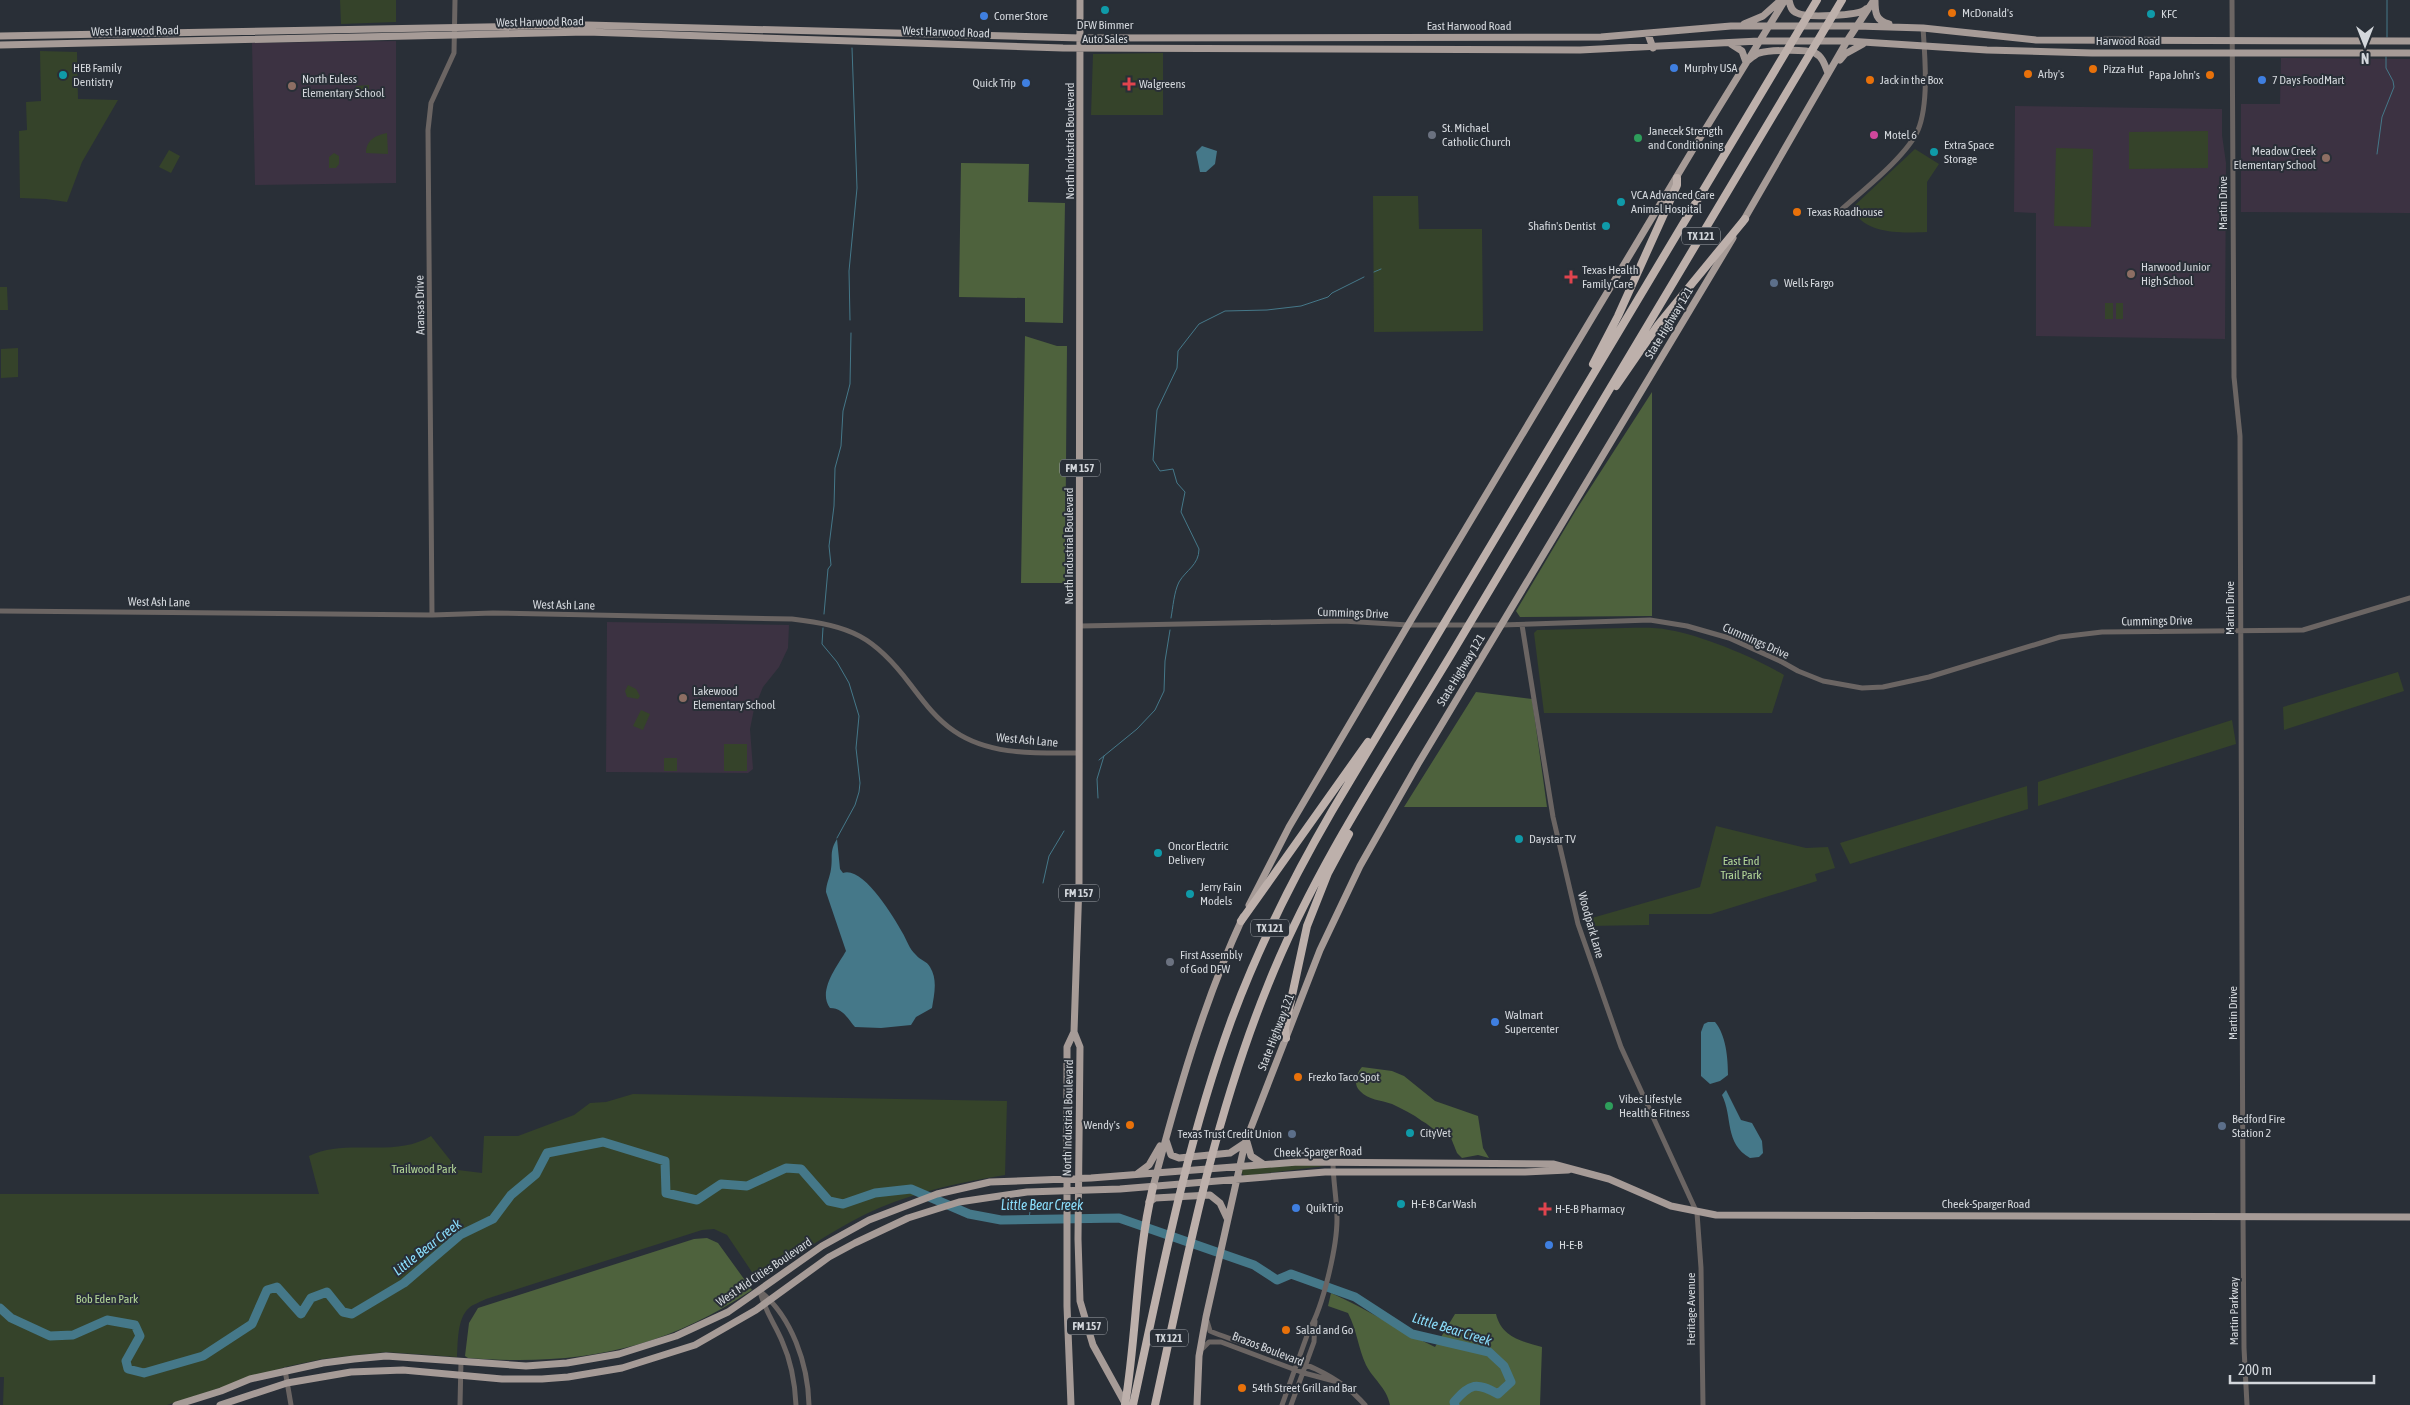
<svg xmlns="http://www.w3.org/2000/svg" width="2410" height="1405" font-family="'Asap Condensed',sans-serif">
  <style>
    .education { fill: #3c3242 }
    .green { fill: #35432a }
    .forest { fill: #4e623d }
    .water { fill: #457889 }
    .lines { fill: none; stroke-linecap: round; stroke-linejoin: round }
    .stream { stroke: #457889; stroke-width: 1 }
    .river { stroke: #457889; stroke-width: 9 }
    .minor { stroke: #6b6563; stroke-width: 5 }
    .major { stroke: #a69b97; stroke-width: 7 }
    .highway { stroke: #bdb0ab; stroke-width: 8 }
    .culture-dot { fill: #0f9aa8; stroke: #292f37; stroke-width: 2 }
    .food-dot { fill: #e8710a; stroke: #292f37; stroke-width: 2 }
    .shop-dot { fill: #3f7fe0; stroke: #292f37; stroke-width: 2 }
    .health-dot { fill: #e0444e; stroke: #292f37; stroke-width: 2 }
    .education-dot { fill: #8d6e63; stroke: #292f37; stroke-width: 2 }
    .worship-dot { fill: #6b7280; stroke: #292f37; stroke-width: 2 }
    .hotel-dot { fill: #d1479c; stroke: #292f37; stroke-width: 2 }
    .leisure-dot { fill: #2e9e5b; stroke: #292f37; stroke-width: 2 }
    .service-dot { fill: #5c6f8a; stroke: #292f37; stroke-width: 2 }
    .labels { text-anchor: middle; dominant-baseline: central; stroke-width: 4; stroke-linejoin: round; paint-order: stroke }
    .shield { fill: #292f37; stroke: #a0a5aa; stroke-width: 1 }
    .shield-label { font-size: 11px; font-weight: bold; fill: #d3d7dc }
    .poi-label { font-size: 12px; fill: #d3d7dc; stroke: #292f37; text-anchor: start }
    .street-label { font-size: 12px; fill: #d3d7dc; stroke: #292f37 }
    .park-label { font-size: 12px; fill: #b2d597; stroke: #292f37 }
    .water-label { font-size: 14px; font-style: italic; fill: #8addfb; stroke: #292f37 }
  </style>
  <rect width="100%" height="100%" fill="#292f37"/>
  <path class="education" d="M 396,41 L 396,183 L 255,185 L 252,43 Z
    M 2281,58 L 2410,59 L 2410,213 L 2241,212 L 2241,104 L 2280,104 Z
    M 2015,106 L 2222,109 L 2222,135 L 2226,163 L 2225,339 L 2036,336 L 2036,213 L 2014,212 Z
    M 607,622 L 789,625 L 788,648 L 779,667 L 763,687 L 754,709 L 750,729 L 753,769 L 748,773 L 606,772 Z"/>
  <path class="green" d="M 340,0 L 396,0 L 396,22 L 341,24 Z
    M 40,51 L 77,52 L 78,99 L 118,100 L 82,162 L 67,202 L 46,199 L 20,198 L 19,131 L 27,130 L 26,102 L 41,101 Z
    M 1163,53 L 1163,115 L 1091,115 L 1093,54 Z
    M 369,85 L 369,98 L 357,98 L 356,86 Z
    M 2208,131 L 2208,168 L 2129,169 L 2129,132 Z
    M 387,133 L 388,154 L 366,153 C 366,140 376,135 387,133 Z
    M 2056,148 L 2093,149 L 2091,227 L 2054,226 Z
    M 1915,149 L 1939,164 L 1927,182 L 1927,232 C 1903,233 1868,235 1853,211 L 1854,206 Z
    M 169,150 L 180,156 L 171,173 L 159,167 Z
    M 334,153 L 339,156 L 339,164 L 336,168 L 329,168 L 329,157 Z
    M 1373,196 L 1418,196 L 1419,229 L 1482,229 L 1483,331 L 1374,332 Z
    M 0,287 L 7,287 L 8,310 L 0,310 Z
    M 2105,303 L 2113,303 L 2113,319 L 2105,319 Z
    M 2116,303 L 2123,303 L 2123,319 L 2116,319 Z
    M 18,348 L 18,377 L 1,378 L 1,349 Z
    M 1626,628 C 1640,628 1655,627 1669,630 C 1701,635 1756,658 1784,675 L 1772,713 L 1544,713 L 1534,633 L 1537,630 Z
    M 2398,672 L 2404,691 L 2284,730 L 2283,707 Z
    M 628,685 L 636,689 L 640,696 L 638,699 L 627,697 L 625,691 Z
    M 641,710 L 650,714 L 643,730 L 633,726 Z
    M 2232,720 L 2236,744 L 2038,806 L 2038,782 Z
    M 724,744 L 747,744 L 747,771 L 724,771 Z
    M 664,758 L 677,758 L 677,771 L 664,771 Z
    M 2027,786 L 2028,809 L 1850,864 L 1840,843 Z
    M 1716,826 L 1806,848 L 1828,847 L 1835,868 L 1815,874 L 1817,881 L 1711,914 L 1649,914 L 1649,925 L 1587,926 L 1585,920 L 1700,887 Z
    M 633,1094 L 1007,1101 L 1005,1175 C 962,1182 919,1191 879,1208 C 836,1227 797,1255 758,1281 L 727,1235 L 714,1229 L 702,1230 L 486,1299 C 481,1302 473,1304 469,1308 C 457,1318 458,1343 457,1357 L 386,1352 L 322,1359 L 285,1367 L 167,1405 L 3,1405 L 4,1377 L 0,1377 L 0,1194 L 319,1194 L 309,1156 C 348,1137 393,1159 431,1136 L 458,1170 L 482,1173 L 484,1136 L 518,1136 L 574,1115 L 590,1103 L 606,1102 Z
    M 1296,1164 L 1325,1166 L 1244,1176 L 1241,1172 L 1242,1169 Z"/>
  <path class="forest" d="M 961,163 L 1029,164 L 1028,202 L 1065,203 L 1063,323 L 1025,322 L 1025,298 L 959,297 Z
    M 1025,336 L 1057,346 L 1067,346 L 1065,583 L 1021,583 Z
    M 1652,392 L 1652,616 L 1520,617 L 1516,611 L 1576,510 Z
    M 1476,692 L 1532,699 L 1547,807 L 1404,807 Z
    M 1362,1067 L 1392,1071 L 1404,1076 L 1435,1101 L 1478,1116 L 1483,1148 L 1489,1158 L 1478,1155 L 1462,1158 L 1457,1153 L 1451,1138 C 1439,1136 1433,1127 1422,1121 C 1413,1114 1402,1109 1392,1104 C 1381,1100 1368,1100 1360,1091 C 1353,1085 1356,1074 1362,1067 Z
    M 707,1238 L 718,1243 L 752,1290 C 660,1351 578,1366 468,1358 L 465,1356 L 469,1323 L 478,1308 L 694,1239 Z
    M 1331,1293 C 1367,1309 1399,1330 1435,1347 L 1455,1314 L 1496,1314 C 1502,1338 1522,1341 1542,1347 L 1540,1405 L 1390,1405 C 1387,1388 1373,1379 1366,1365 C 1358,1348 1357,1330 1348,1313 L 1328,1306 Z"/>
  <path class="water" d="M 1202,146 L 1217,151 L 1215,164 L 1206,172 L 1200,172 L 1196,152 Z
    M 837,839 L 840,869 L 843,873 C 863,866 893,916 902,932 C 907,940 909,949 916,955 C 920,960 927,961 930,967 C 938,980 934,995 932,1008 L 916,1017 L 911,1025 L 881,1028 L 855,1027 C 847,1018 843,1008 830,1008 C 817,991 838,965 846,951 L 826,892 C 826,884 830,877 831,869 C 833,856 829,852 837,839 Z
    M 1708,1022 L 1715,1022 C 1726,1035 1728,1058 1728,1075 L 1720,1081 L 1710,1084 L 1701,1076 L 1701,1032 L 1704,1024 Z
    M 1726,1090 L 1741,1120 L 1752,1123 L 1762,1141 L 1763,1153 L 1759,1157 L 1750,1158 C 1724,1143 1733,1117 1722,1095 Z"/>
  <g class="lines">
    <path class="stream" d="M 2387,37 L 2387,0
      M 2377,154 L 2382,117 L 2394,87 L 2393,81 L 2386,68 L 2386,57
      M 1374,272 L 1381,269
      M 850,320 L 849,271 L 857,188 L 852,48
      M 824,614 L 828,569 L 831,565 L 829,546 L 834,506 L 835,468 L 841,446 L 843,411 L 850,384 L 851,333
      M 1171,618 C 1173,607 1174,592 1179,582 C 1186,570 1199,565 1199,549 L 1181,512 L 1185,492 L 1177,483 L 1173,469 L 1160,471 L 1153,460 L 1157,410 L 1177,368 L 1178,351 L 1199,324 L 1225,311 L 1267,310 L 1301,306 L 1328,297 L 1332,293 L 1364,277
      M 823,628 L 822,644 L 837,662 L 849,683 L 859,716 L 856,748 L 860,783 L 859,792 L 855,805 L 837,838
      M 1099,760 L 1137,729 L 1155,710 L 1164,691 L 1165,661 L 1170,630
      M 1098,798 L 1097,779 L 1104,756
      M 1043,883 L 1049,856 L 1064,831
      M 1029,1220 L 1030,1211"/>
    <path class="river" d="M 0,1308 L 11,1318 L 50,1336 L 73,1335 L 107,1320 L 135,1325 L 140,1336 L 126,1361 L 128,1369 L 144,1373 L 203,1356 L 252,1324 L 267,1290 L 277,1287 L 301,1314 L 311,1298 L 327,1292 L 343,1312 L 352,1314 L 404,1283 L 460,1235 L 493,1219 L 511,1195 L 536,1174 L 547,1153 L 603,1142 L 665,1161 L 666,1193 L 697,1200 L 721,1184 L 747,1186 L 786,1168 L 801,1169 L 829,1201 L 843,1204 L 875,1193 L 911,1189 L 969,1214 L 1001,1220 L 1119,1218 L 1254,1265 L 1277,1280 L 1291,1274 L 1355,1297 L 1412,1334 L 1489,1352 L 1504,1366 L 1511,1382 L 1498,1394 C 1476,1382 1471,1383 1454,1402 L 1455,1405"/>
    <path class="minor" d="M 2232,0 L 2234,377 L 2240,436 L 2243,1216 L 2244,1348 L 2247,1405
      M 1841,210 C 1862,191 1907,156 1918,130 C 1929,104 1925,57 1923,28
      M 0,611 L 432,615 L 493,613 L 792,619 C 851,626 874,636 910,684 C 923,701 936,719 954,731 C 990,756 1037,753 1079,753
      M 432,615 L 428,130 L 431,103 L 454,53 L 455,0
      M 1522,625 L 1553,817 L 1578,924 L 1621,1047 L 1697,1213 L 1701,1268 L 1703,1405
      M 1080,626 L 1343,621 L 1408,625 L 1501,625 L 1650,620 L 1687,626 L 1729,638 L 1782,662 L 1798,671 L 1823,681 L 1862,688 L 1883,687 L 1929,677 L 2060,637 L 2102,632 L 2303,630 L 2410,598
      M 760,1291 C 792,1317 808,1364 809,1405
      M 760,1291 C 764,1310 775,1324 782,1341 C 791,1361 795,1383 796,1405
      M 1207,1321 L 1210,1331 C 1262,1353 1326,1360 1365,1405
      M 1203,1348 L 1209,1342 L 1221,1342 L 1304,1373 L 1334,1381
      M 285,1370 L 291,1405
      M 460,1405 L 461,1361
      M 1282,1405 L 1309,1330 C 1323,1307 1337,1247 1337,1219 C 1337,1200 1333,1181 1333,1162
      M 1291,1405 L 1314,1342 L 1315,1321"/>
    <path class="major" d="M 1789,0 C 1790,5 1791,11 1797,13 C 1806,18 1859,16 1866,9
      M 1875,1 C 1875,13 1876,21 1889,24
      M 1744,24 L 1763,16 L 1781,0
      M 1648,34 L 1653,48
      M 0,36 L 587,25 L 1081,38 L 1601,37 L 1731,26 L 1857,26 L 1923,28 L 2036,40 L 2410,41
      M 1731,44 L 1742,51 L 1746,62 C 1750,59 1754,55 1759,53 C 1770,50 1805,49 1815,53 C 1823,57 1825,66 1828,73
      M 0,45 L 587,32 L 1063,48 L 1580,50 L 1759,41 L 1847,41 L 1987,50 L 2092,53 L 2410,53
      M 1840,60 L 1845,54 L 1863,44
      M 1742,223 L 1847,41 L 1874,0
      M 1249,905 L 1289,827 L 1408,625 L 1695,146 L 1785,0
      M 1074,1032 L 1080,1047 L 1078,1239 L 1080,1301 L 1093,1345 L 1126,1405
      M 1166,1140 L 1171,1155 L 1179,1158 L 1230,1153 L 1245,1143
      M 1247,1142 L 1251,1156 L 1263,1164
      M 1137,1174 L 1149,1165 L 1160,1146
      M 1153,1187 C 1177,1095 1203,1003 1243,917
      M 1149,1202 L 1155,1198 L 1210,1195 L 1220,1203 L 1227,1218
      M 176,1405 L 221,1391 L 250,1379 L 323,1363 L 354,1359 L 386,1356 L 526,1366 L 567,1363 L 619,1354 L 676,1336 L 728,1312 L 822,1246 L 869,1220 L 937,1194 L 990,1182 L 1091,1178 L 1298,1162 L 1553,1164 L 1609,1179 L 1671,1206 L 1716,1215 L 2410,1217
      M 220,1405 L 287,1383 L 351,1372 L 403,1370 L 502,1379 L 542,1379 L 568,1377 L 622,1368 L 695,1345 L 756,1310 L 829,1257 L 855,1243 L 908,1218 L 959,1202 L 1027,1192 L 1120,1189 L 1325,1172 L 1525,1172 L 1568,1170
      M 1071,1405 L 1067,1306 L 1067,1047 L 1074,1032 L 1079,883 L 1080,0
      M 1197,1405 L 1199,1356 L 1206,1317 L 1245,1143 L 1320,950 L 1360,866 L 1418,764 L 1733,238"/>
    <path class="highway" d="M 1593,364 L 1618,316 L 1677,185 L 1677,178
      M 1616,386 L 1658,325 L 1745,219
      M 1241,921 L 1368,742
      M 1286,1038 L 1285,1028 L 1307,926 L 1328,873 L 1349,834
      M 1125,1405 C 1137,1333 1136,1258 1153,1187
      M 1133,1405 C 1161,1276 1186,1145 1231,1021 C 1258,948 1293,878 1332,811 L 1817,0
      M 1155,1405 C 1186,1263 1213,1120 1268,985 C 1315,867 1387,761 1452,653 C 1581,435 1712,218 1842,0"/>
  </g>
  <g class="culture-dot">
    <circle cx="1105" cy="10" r="5"/>
    <circle cx="2151" cy="14" r="5"/>
    <circle cx="63" cy="75" r="5"/>
    <circle cx="1934" cy="152" r="5"/>
    <circle cx="1621" cy="202" r="5"/>
    <circle cx="1606" cy="226" r="5"/>
    <circle cx="1519" cy="839" r="5"/>
    <circle cx="1158" cy="853" r="5"/>
    <circle cx="1190" cy="894" r="5"/>
    <circle cx="1410" cy="1133" r="5"/>
    <circle cx="1401" cy="1204" r="5"/>
  </g>
  <g class="food-dot">
    <circle cx="1952" cy="13" r="5"/>
    <circle cx="2093" cy="69" r="5"/>
    <circle cx="2028" cy="74" r="5"/>
    <circle cx="2210" cy="75" r="5"/>
    <circle cx="1870" cy="80" r="5"/>
    <circle cx="1797" cy="212" r="5"/>
    <circle cx="1298" cy="1077" r="5"/>
    <circle cx="1130" cy="1125" r="5"/>
    <circle cx="1286" cy="1330" r="5"/>
    <circle cx="1242" cy="1388" r="5"/>
  </g>
  <g class="shop-dot">
    <circle cx="984" cy="16" r="5"/>
    <circle cx="1674" cy="68" r="5"/>
    <circle cx="2262" cy="80" r="5"/>
    <circle cx="1026" cy="83" r="5"/>
    <circle cx="1495" cy="1022" r="5"/>
    <circle cx="1296" cy="1208" r="5"/>
    <circle cx="1549" cy="1245" r="5"/>
  </g>
  <g class="health-dot">
    <path d="M1126.5 76.5h5v5h5v5h-5v5h-5v-5h-5v-5h5z"/>
    <path d="M1568.5 269.5h5v5h5v5h-5v5h-5v-5h-5v-5h5z"/>
    <path d="M1542.5 1201.5h5v5h5v5h-5v5h-5v-5h-5v-5h5z"/>
  </g>
  <g class="education-dot">
    <circle cx="292" cy="86" r="5"/>
    <circle cx="2326" cy="158" r="5"/>
    <circle cx="2131" cy="274" r="5"/>
    <circle cx="683" cy="698" r="5"/>
  </g>
  <g class="worship-dot">
    <circle cx="1432" cy="135" r="5"/>
    <circle cx="1170" cy="962" r="5"/>
  </g>
  <circle class="hotel-dot" cx="1874" cy="135" r="5"/>
  <g class="leisure-dot">
    <circle cx="1638" cy="138" r="5"/>
    <circle cx="1609" cy="1106" r="5"/>
  </g>
  <g class="service-dot">
    <circle cx="1774" cy="283" r="5"/>
    <circle cx="2222" cy="1126" r="5"/>
    <circle cx="1292" cy="1134" r="5"/>
  </g>
  <g class="labels">
    <g class="shield">
      <rect x="1682" y="227.5" width="38" height="17" rx="4"/>
      <rect x="1060" y="459.5" width="40" height="17" rx="4"/>
      <rect x="1059" y="884.5" width="40" height="17" rx="4"/>
      <rect x="1251" y="919.5" width="38" height="17" rx="4"/>
      <rect x="1067" y="1317.5" width="40" height="17" rx="4"/>
      <rect x="1150" y="1329.5" width="38" height="17" rx="4"/>
    </g>
    <g class="shield-label">
      <text x="1701" y="236">TX 121</text>
      <text x="1080" y="468">FM 157</text>
      <text x="1079" y="893">FM 157</text>
      <text x="1270" y="928">TX 121</text>
      <text x="1087" y="1326">FM 157</text>
      <text x="1169" y="1338">TX 121</text>
    </g>
    <g class="poi-label">
      <text x="1962" y="13">McDonald's</text>
      <text x="2161" y="14">KFC</text>
      <text x="994" y="16">Corner Store</text>
      <text x="1105" y="25" text-anchor="middle">DFW Bimmer<tspan x="1105" dy="14">Auto Sales</tspan></text>
      <text x="73" y="68">HEB Family<tspan x="73" dy="14">Dentistry</tspan></text>
      <text x="1684" y="68">Murphy USA</text>
      <text x="2103" y="69">Pizza Hut</text>
      <text x="2038" y="74">Arby's</text>
      <text x="2200" y="75" text-anchor="end">Papa John's</text>
      <text x="302" y="79">North Euless<tspan x="302" dy="14">Elementary School</tspan></text>
      <text x="1880" y="80">Jack in the Box</text>
      <text x="2272" y="80">7 Days FoodMart</text>
      <text x="1016" y="83" text-anchor="end">Quick Trip</text>
      <text x="1139" y="84">Walgreens</text>
      <text x="1442" y="128">St. Michael<tspan x="1442" dy="14">Catholic Church</tspan></text>
      <text x="1648" y="131">Janecek Strength<tspan x="1648" dy="14">and Conditioning</tspan></text>
      <text x="1884" y="135">Motel 6</text>
      <text x="1944" y="145">Extra Space<tspan x="1944" dy="14">Storage</tspan></text>
      <text x="2316" y="151" text-anchor="end">Meadow Creek<tspan x="2316" dy="14">Elementary School</tspan></text>
      <text x="1631" y="195">VCA Advanced Care<tspan x="1631" dy="14">Animal Hospital</tspan></text>
      <text x="1807" y="212">Texas Roadhouse</text>
      <text x="1596" y="226" text-anchor="end">Shafin's Dentist</text>
      <text x="2141" y="267">Harwood Junior<tspan x="2141" dy="14">High School</tspan></text>
      <text x="1582" y="270">Texas Health<tspan x="1582" dy="14">Family Care</tspan></text>
      <text x="1784" y="283">Wells Fargo</text>
      <text x="693" y="691">Lakewood<tspan x="693" dy="14">Elementary School</tspan></text>
      <text x="1529" y="839">Daystar TV</text>
      <text x="1168" y="846">Oncor Electric<tspan x="1168" dy="14">Delivery</tspan></text>
      <text x="1200" y="887">Jerry Fain<tspan x="1200" dy="14">Models</tspan></text>
      <text x="1180" y="955">First Assembly<tspan x="1180" dy="14">of God DFW</tspan></text>
      <text x="1505" y="1015">Walmart<tspan x="1505" dy="14">Supercenter</tspan></text>
      <text x="1308" y="1077">Frezko Taco Spot</text>
      <text x="1619" y="1099">Vibes Lifestyle<tspan x="1619" dy="14">Health &amp; Fitness</tspan></text>
      <text x="2232" y="1119">Bedford Fire<tspan x="2232" dy="14">Station 2</tspan></text>
      <text x="1120" y="1125" text-anchor="end">Wendy's</text>
      <text x="1420" y="1133">CityVet</text>
      <text x="1282" y="1134" text-anchor="end">Texas Trust Credit Union</text>
      <text x="1411" y="1204">H-E-B Car Wash</text>
      <text x="1306" y="1208">QuikTrip</text>
      <text x="1555" y="1209">H-E-B Pharmacy</text>
      <text x="1559" y="1245">H-E-B</text>
      <text x="1296" y="1330">Salad and Go</text>
      <text x="1252" y="1388">54th Street Grill and Bar</text>
    </g>
    <g class="street-label">
      <text transform="translate(540 22) rotate(-1)">West Harwood Road</text>
      <text x="1469" y="26">East Harwood Road</text>
      <text transform="translate(135 31) rotate(-1)">West Harwood Road</text>
      <text transform="translate(946 32) rotate(2)">West Harwood Road</text>
      <text x="2128" y="41">Harwood Road</text>
      <text transform="translate(1070 141) rotate(-90)">North Industrial Boulevard</text>
      <text transform="translate(2223 203) rotate(-90)">Martin Drive</text>
      <text transform="translate(420 305) rotate(-91)">Aransas Drive</text>
      <text transform="translate(1669 323) rotate(-59)">State Highway 121</text>
      <text transform="translate(1069 546) rotate(-90)">North Industrial Boulevard</text>
      <text transform="translate(159 602) rotate(1)">West Ash Lane</text>
      <text transform="translate(564 605) rotate(1)">West Ash Lane</text>
      <text transform="translate(2230 608) rotate(-90)">Martin Drive</text>
      <text transform="translate(1353 613) rotate(2)">Cummings Drive</text>
      <text transform="translate(2157 621) rotate(-1)">Cummings Drive</text>
      <text transform="translate(1756 641) rotate(24)">Cummings Drive</text>
      <text transform="translate(1461 670) rotate(-59)">State Highway 121</text>
      <text transform="translate(1027 740) rotate(5)">West Ash Lane</text>
      <text transform="translate(1591 925) rotate(74)">Woodpark Lane</text>
      <text transform="translate(2233 1013) rotate(-90)">Martin Drive</text>
      <text transform="translate(1276 1032) rotate(-69)">State Highway 121</text>
      <text transform="translate(1068 1118) rotate(-89)">North Industrial Boulevard</text>
      <text transform="translate(1318 1152) rotate(-1)">Cheek-Sparger Road</text>
      <text x="1986" y="1204">Cheek-Sparger Road</text>
      <text transform="translate(764 1272) rotate(-34)">West Mid Cities Boulevard</text>
      <text transform="translate(1691 1309) rotate(-90)">Heritage Avenue</text>
      <text transform="translate(2234 1311) rotate(-90)">Martin Parkway</text>
      <text transform="translate(1268 1349) rotate(21)">Brazos Boulevard</text>
    </g>
    <g class="park-label">
      <text x="1741" y="861">East End<tspan x="1741" dy="14">Trail Park</tspan></text>
      <text x="424" y="1169">Trailwood Park</text>
      <text x="107" y="1299">Bob Eden Park</text>
    </g>
    <g class="water-label">
      <text x="1042" y="1205">Little Bear Creek</text>
      <text transform="translate(427 1247) rotate(-38)">Little Bear Creek</text>
      <text transform="translate(1452 1329) rotate(17)">Little Bear Creek</text>
    </g>
  </g>
  <g transform="translate(2365 45) rotate(180)" stroke="#292f37" stroke-width="4" paint-order="stroke">
  <path d="M0-4L9 19L0 12L-9 19Z" fill="#d3d7dc"/>
  <text y="-8" font-size="14" font-weight="bold" text-anchor="middle" fill="#d3d7dc">N</text>
  </g>
  <path d="M2230 1375v8h144v-8" fill="none" stroke="#d3d7dc" stroke-width="2.5"/>
  <text x="2238" y="1375" font-size="15" fill="#d3d7dc" stroke="#292f37" stroke-width="4" paint-order="stroke">200 m</text>
</svg>
